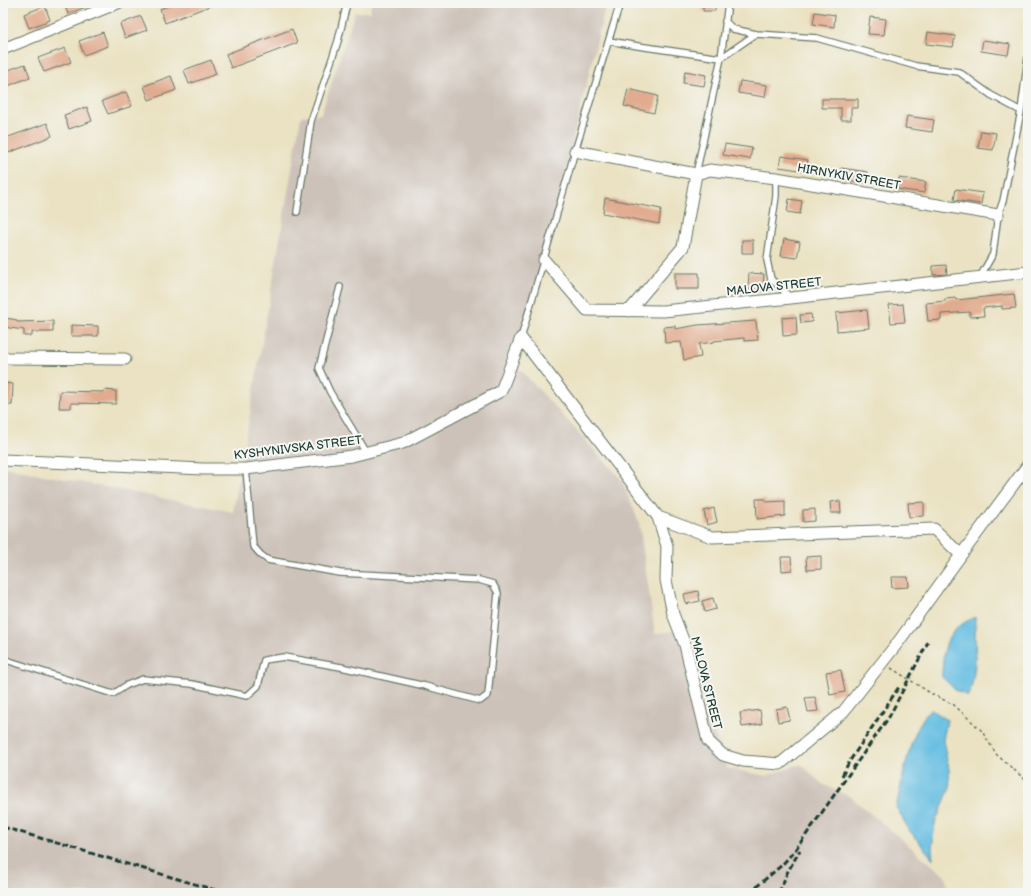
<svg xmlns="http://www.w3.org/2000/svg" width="1031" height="896" font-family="'Balsamiq Sans',sans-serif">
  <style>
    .industrial { fill: #cdc2b9 }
    .water { fill: #65bde2; stroke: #427d8b }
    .building { fill: #e1ab8f }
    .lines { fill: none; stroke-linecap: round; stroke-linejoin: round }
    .lane-casing { stroke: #676; stroke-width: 8 }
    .street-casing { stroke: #676; stroke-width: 13 }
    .path { stroke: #676; stroke-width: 1.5; stroke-dasharray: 3 3; stroke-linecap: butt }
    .lane { stroke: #fff; stroke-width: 5.5 }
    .street { stroke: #fff; stroke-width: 11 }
    .rail { stroke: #1f3d34; stroke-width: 3; stroke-dasharray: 6 3; stroke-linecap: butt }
    .labels { text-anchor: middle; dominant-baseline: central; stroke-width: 4; stroke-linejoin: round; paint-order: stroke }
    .street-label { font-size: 12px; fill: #1f3d34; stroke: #f6f6f2 }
  </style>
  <rect width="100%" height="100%" fill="#f6f6f2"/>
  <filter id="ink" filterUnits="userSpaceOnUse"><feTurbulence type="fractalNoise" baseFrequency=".025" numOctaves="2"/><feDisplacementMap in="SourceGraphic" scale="8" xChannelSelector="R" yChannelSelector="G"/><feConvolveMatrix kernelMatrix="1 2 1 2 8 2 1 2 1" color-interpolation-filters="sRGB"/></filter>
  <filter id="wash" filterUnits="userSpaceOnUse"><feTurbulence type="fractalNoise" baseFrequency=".012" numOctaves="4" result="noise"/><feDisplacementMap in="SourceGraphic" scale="16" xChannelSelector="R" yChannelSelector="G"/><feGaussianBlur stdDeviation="0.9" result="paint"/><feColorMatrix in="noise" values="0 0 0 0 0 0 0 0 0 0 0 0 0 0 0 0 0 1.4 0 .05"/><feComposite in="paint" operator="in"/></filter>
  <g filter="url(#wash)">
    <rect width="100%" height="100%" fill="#eae2c2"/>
    <path class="industrial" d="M 372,3 L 606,3 L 518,367 L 622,480 L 639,523 L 655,634 L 677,630 L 727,768 L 766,776 L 801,764 L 822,784 L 851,797 L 945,876 L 949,893 L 3,893 L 3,467 L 233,512 L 301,116 L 321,114 L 355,12 L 370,12 Z"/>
    <path class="water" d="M 975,617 C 975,641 978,674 968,696 L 955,690 L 942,677 C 943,646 945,631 975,617 Z
      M 931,709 L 947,720 L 943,740 L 949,769 L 950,788 L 935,823 L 932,849 L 933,859 L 909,830 L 896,807 C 903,779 910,728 931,709 Z"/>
    <g id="blocks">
      <path class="building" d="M 64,3 L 93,3 L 93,4 L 68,14 Z
        M 176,3 L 215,3 L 215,4 L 165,23 L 160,9 Z
        M 703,3 L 715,3 L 715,11 L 703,11 Z
        M 45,6 L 50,20 L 29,28 L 24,14 Z
        M 815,12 L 835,15 L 834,27 L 813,24 Z
        M 141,16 L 147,30 L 125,38 L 120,24 Z
        M 870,17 L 886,19 L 884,35 L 868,34 Z
        M 292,29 L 297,43 L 231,68 L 226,54 Z
        M 103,32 L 108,46 L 84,55 L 79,41 Z
        M 928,32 L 955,36 L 953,47 L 926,44 Z
        M 983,40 L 1010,44 L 1008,55 L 981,51 Z
        M 65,48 L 71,62 L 44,72 L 38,58 Z
        M 211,60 L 216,74 L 189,84 L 184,70 Z
        M 25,64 L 30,77 L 3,88 L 3,72 Z
        M 685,71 L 706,75 L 704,86 L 683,83 Z
        M 171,76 L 176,90 L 149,100 L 144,86 Z
        M 740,81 L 767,85 L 765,97 L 738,93 Z
        M 628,89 L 658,96 L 654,113 L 624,106 Z
        M 126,92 L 132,106 L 108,114 L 102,101 Z
        M 822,99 L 858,99 L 858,108 L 851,108 L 851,120 L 841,120 L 841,108 L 822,108 Z
        M 87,107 L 92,121 L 69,129 L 64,115 Z
        M 907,116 L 934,120 L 932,132 L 905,128 Z
        M 47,123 L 52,136 L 3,155 L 3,139 Z
        M 981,131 L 996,133 L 993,150 L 978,148 Z
        M 725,144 L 752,148 L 750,159 L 723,155 Z
        M 781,156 L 808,160 L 806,171 L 779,167 Z
        M 841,168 L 868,172 L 867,183 L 839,179 Z
        M 899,178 L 926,182 L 924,193 L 897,189 Z
        M 956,189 L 983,193 L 981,204 L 954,200 Z
        M 605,198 L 661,209 L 659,224 L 603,213 Z
        M 789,199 L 802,201 L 800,214 L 787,212 Z
        M 784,239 L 800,242 L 797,258 L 781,256 Z
        M 742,240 L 753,240 L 753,253 L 742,253 Z
        M 946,265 L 947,274 L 933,275 L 933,266 Z
        M 675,273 L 699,273 L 699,289 L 675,289 Z
        M 749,273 L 764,274 L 763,291 L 748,289 Z
        M 1014,294 L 1016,308 L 1002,309 L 1002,306 L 983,308 L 984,316 L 970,317 L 970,312 L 941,314 L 941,320 L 928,321 L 926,303 L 945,301 L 945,299 L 956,298 L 956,300 Z
        M 903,304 L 905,322 L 891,323 L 889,305 Z
        M 867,310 L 869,328 L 837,331 L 836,313 Z
        M 811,314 L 812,322 L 801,323 L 800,315 Z
        M 796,317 L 797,335 L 783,336 L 782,318 Z
        M 5,318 L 17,320 L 17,322 L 53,321 L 53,332 L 32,332 L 32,336 L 24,336 L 24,330 L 3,327 Z
        M 756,321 L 758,340 L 744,341 L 744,338 L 714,341 L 714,342 L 699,344 L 701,357 L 684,360 L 681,342 L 665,343 L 664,327 L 675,326 L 675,329 L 698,325 Z
        M 71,325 L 98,326 L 98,336 L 71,336 Z
        M 3,383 L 13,384 L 12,405 L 3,405 Z
        M 104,390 L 116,391 L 116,404 L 71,403 L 71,408 L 59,408 L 60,391 L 104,392 Z
        M 756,499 L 766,499 L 766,502 L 785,501 L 785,516 L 757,519 Z
        M 840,501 L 841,513 L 831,513 L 830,502 Z
        M 924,502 L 924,516 L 909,517 L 908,503 Z
        M 714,508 L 717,522 L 707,525 L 704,511 Z
        M 815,509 L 815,521 L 803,522 L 803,510 Z
        M 821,556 L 821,569 L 807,570 L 806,557 Z
        M 781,557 L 791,557 L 792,570 L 782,571 Z
        M 891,577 L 908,577 L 909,587 L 892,588 Z
        M 698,591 L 700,601 L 686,604 L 684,594 Z
        M 713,598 L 716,609 L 705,612 L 702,601 Z
        M 841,670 L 845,692 L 830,695 L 826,672 Z
        M 815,697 L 818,711 L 808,712 L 805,698 Z
        M 787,707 L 790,720 L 778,722 L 776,709 Z
        M 760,710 L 762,724 L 742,727 L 740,713 Z"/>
    </g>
  </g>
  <g filter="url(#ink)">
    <use href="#blocks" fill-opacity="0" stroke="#676" stroke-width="1"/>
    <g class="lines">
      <g class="lane-casing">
        <path id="lane" d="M 725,21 L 733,29 L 756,34
          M 609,41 L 638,46 L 721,58 L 756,34 L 817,38 L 916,66 L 959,72 L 991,95 L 1021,111
          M 696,174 L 721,58 L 728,3
          M 776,178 L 776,196 L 767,260 L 771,279 L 791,298
          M 297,212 L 311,121 L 338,41 L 347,3
          M 980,277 L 993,254 L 998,215 L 1003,201 L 1021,111 L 1028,57
          M 340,287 L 319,368 L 330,392 L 366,452
          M 521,338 L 575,151 L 620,3
          M 3,659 L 113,694 L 127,685 L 143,679 L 192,684 L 247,696 L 258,686 L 264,660 L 284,657 L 341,667 L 425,686 L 480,701 L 488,695 L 498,593 L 493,584 L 479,580 L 340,573 L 268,560 L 261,555 L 253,546 L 246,469"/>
      </g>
      <g class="street-casing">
        <path id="street" d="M 3,49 L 118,3
          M 575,151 L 696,174 L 710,170 L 776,178 L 998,215
          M 544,260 L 587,310 L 663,311 L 791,298 L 1028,272
          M 629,311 L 683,247 L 696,174
          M 521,338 L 658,517 L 712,537 L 934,529 L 961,555
          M 3,358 L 125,359
          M 3,460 L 203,469 L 246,469 L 352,456 L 403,443 L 501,391 L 521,338
          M 658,517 L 667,546 L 666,580 L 673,614 L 685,645 L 708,741 L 723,755 L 743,761 L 780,764 L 843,712 L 899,641 L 961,555 L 1028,465"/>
      </g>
      <path class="path" d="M 891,668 L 932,694 L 954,705 L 981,730 L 997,755 L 1028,782"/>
      <use href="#lane" class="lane"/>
      <use href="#street" class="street"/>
      <path class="rail" d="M 842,776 L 849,762 L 899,687
        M 3,827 L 225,893
        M 749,893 L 782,865 L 795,850 L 811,828 L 889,717 L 928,642
        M 779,893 L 787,873 L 800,850"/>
    </g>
  </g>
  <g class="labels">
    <g class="street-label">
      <text transform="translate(849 177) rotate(10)">HIRNYKIV STREET</text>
      <text transform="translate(774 287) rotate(-6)">MALOVA STREET</text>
      <text transform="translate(298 448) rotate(-7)">KYSHYNIVSKA STREET</text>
      <text transform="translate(706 683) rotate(76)">MALOVA STREET</text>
    </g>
  </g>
  <rect width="1031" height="896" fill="none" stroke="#f6f6f2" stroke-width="16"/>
</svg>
